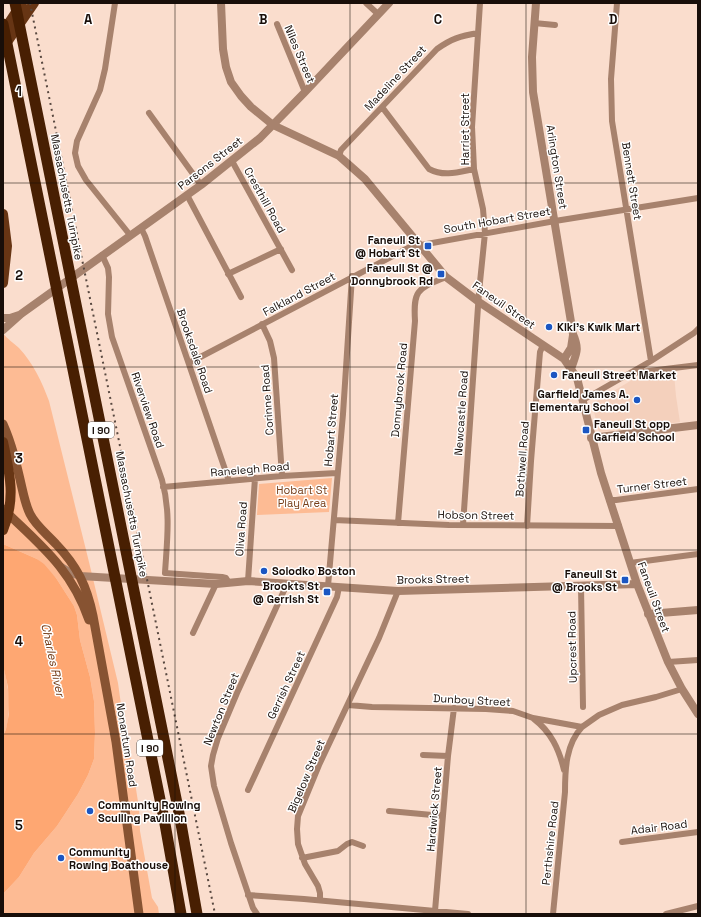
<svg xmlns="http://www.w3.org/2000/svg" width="701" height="917" font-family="'Space Grotesk',sans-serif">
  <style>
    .built { fill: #f4d0bc }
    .green { fill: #fdbb94 }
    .water { fill: #fea772 }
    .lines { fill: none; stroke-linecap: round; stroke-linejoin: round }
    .minor { stroke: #a7826d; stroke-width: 6 }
    .tertiary { stroke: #a7826d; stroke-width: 8 }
    .secondary { stroke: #875332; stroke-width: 9 }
    .primary { stroke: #673514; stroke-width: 10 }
    .motorway { stroke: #481f02; stroke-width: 11 }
    .rail { stroke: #584840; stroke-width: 2; stroke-dasharray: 2 4; stroke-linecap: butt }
    .grid { fill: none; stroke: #180e09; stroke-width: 1; stroke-opacity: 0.55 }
    .poi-dot { fill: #1b56c2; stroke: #fff; stroke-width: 1.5 }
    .labels { text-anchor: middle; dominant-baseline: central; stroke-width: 3; stroke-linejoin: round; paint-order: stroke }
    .shield { fill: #fff; stroke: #5d5653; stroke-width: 1 }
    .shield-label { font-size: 10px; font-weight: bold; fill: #180e09 }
    .street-label { font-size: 11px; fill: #180e09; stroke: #fff }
    .poi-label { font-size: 11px; font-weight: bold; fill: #180e09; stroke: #fff; text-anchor: start }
    .park-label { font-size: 11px; fill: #763e19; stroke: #fff }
    .water-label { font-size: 12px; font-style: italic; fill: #753d18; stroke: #fff }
    .grid-label { font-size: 13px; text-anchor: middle; font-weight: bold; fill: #180e09; stroke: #fff; stroke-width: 3; stroke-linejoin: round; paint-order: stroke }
  </style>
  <rect width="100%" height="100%" fill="#faddcd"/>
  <path class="built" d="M 674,374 L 676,396 L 680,422 L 634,429 L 599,432 L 592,404 L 632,380 Z"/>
  <path class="green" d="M 3,333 C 7,339 14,343 19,348 C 33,363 42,382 49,401 L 89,562 L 118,683 L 125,733 L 130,751 L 139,808 L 140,831 L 152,898 L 158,907 L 159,914 L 3,914 L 3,894 L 19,877 L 34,853 L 57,826 L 78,794 L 88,775 L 94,759 L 95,733 L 94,701 L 90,677 L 80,640 L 77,615 L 74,606 L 56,578 L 37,559 L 3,544 Z
    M 332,478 L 329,512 L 257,515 L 259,484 Z
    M 3,665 C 9,687 13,715 3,737 Z"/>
  <path class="water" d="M 3,544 L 37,559 L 44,564 L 56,578 L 74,606 L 77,615 L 80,640 L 90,677 L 94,701 L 95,733 L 94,759 L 88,775 L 78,794 L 57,826 L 34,853 L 19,877 L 3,894 L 3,737 L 6,729 L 9,714 L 8,687 L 3,665 Z"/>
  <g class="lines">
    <path class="minor" d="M 115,3 L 105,69 L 100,90 L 77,141 L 75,153 L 78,166 L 86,180 L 130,235
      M 366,3 L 378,14
      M 617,3 L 611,79 L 612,121 L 651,361
      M 534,23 L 555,25
      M 277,24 L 305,92
      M 382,107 L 429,169 C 444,177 459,172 474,169
      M 149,113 L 201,185
      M 339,156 L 341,150 L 437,49 C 451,39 460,36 478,33
      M 232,161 L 292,270
      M 187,195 L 241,297
      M 141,228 L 145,236 L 229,481
      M 102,255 L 108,268 L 109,277 L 108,314 L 112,337 L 162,480 C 171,513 167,540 165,573 L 222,577 L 226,578 L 229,583
      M 228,274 L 281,249
      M 262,324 L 270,341 L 274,358 L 282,476
      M 189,363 L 410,247 L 555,221 L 698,198
      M 633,373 L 698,365
      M 583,400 L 651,361 L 694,333 L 698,329
      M 163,487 L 282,476 L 337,473
      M 609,500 L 616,500 L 698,489
      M 334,520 L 449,525 L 619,526
      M 398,523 L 415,321 C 413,289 418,289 446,277
      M 463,525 L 479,292 L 485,233 L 483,209 L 474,169 L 472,127 L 480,3
      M 527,526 L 531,461 L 540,352 L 543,345
      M 630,563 L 698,554
      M 248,581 L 255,478
      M 328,586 L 343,414 L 352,276
      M 581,586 L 583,707
      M 193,633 L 216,584
      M 668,662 L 698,660
      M 348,705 L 372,707 L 486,709 L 513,711 L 533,718 L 582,727 L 599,715 L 622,705 L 656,697 L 682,689
      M 534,719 C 551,732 559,749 564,770
      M 423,755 L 448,756
      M 248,790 L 337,597 L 339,587
      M 389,811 L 443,816
      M 622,842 L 698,832
      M 302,858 L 338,851 L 347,844 L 352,842 L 363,846
      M 248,895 L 304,899 L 468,914
      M 320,900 L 320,893 L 318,886 L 305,864 L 298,844 L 297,829 L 298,816 L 319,765 L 379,638 L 398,591
      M 435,911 L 448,756 L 454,708
      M 257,914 L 253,908 L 231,843 L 214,786 L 211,766 L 213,755 L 218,738 L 237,693 L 287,584
      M 553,914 L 565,792 C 565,769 566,744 582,727
      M 666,914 L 698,906"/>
    <path class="tertiary" d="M 221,3 L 223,49 L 226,67 L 231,82 L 241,96 L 251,107 L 273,125 L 339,156 L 365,179 L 446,277 L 479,302 L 564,359 L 577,378 L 601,473 L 637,584 L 668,662 L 682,689 L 698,714
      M 536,3 L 532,57 L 533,92 L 573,334 C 580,350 576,354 571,369
      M 3,318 L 10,318 L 19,315
      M 3,330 L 21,314 L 201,185 L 260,138 L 305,92 L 389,3
      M 564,359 L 571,348 L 573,335
      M 591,438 L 698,425
      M 61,567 L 69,572 L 80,576 L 216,584 L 248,581 L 398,591 L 637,584
      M 648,614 L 698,610"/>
    <path class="secondary" d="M 3,424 C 12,444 17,466 22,488 C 24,497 26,506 30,514 C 36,526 47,534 56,544 C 77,566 87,586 93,616 L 116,742 L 139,914
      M 3,509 C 40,545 71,568 89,620"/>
    <path class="primary" d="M 3,32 L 22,3
      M 3,48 L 34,3
      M 3,214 L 7,246 L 3,283
      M 3,442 C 10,474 16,499 3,530"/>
    <path class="motorway" d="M 15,3 L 180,818 L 197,914
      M 3,24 L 165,824 L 181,914"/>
    <path class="rail" d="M 30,3 L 215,914"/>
  </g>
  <path class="grid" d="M 175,3 L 175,914M 350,3 L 350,914M 526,3 L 526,914M 3,183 L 698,183M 3,367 L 698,367M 3,550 L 698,550M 3,734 L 698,734"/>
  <g class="poi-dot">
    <rect x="424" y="242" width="8" height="8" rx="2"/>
    <rect x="437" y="270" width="8" height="8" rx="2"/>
    <circle cx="549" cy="327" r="4"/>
    <circle cx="554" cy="375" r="4"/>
    <circle cx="637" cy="400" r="4"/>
    <rect x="582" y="426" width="8" height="8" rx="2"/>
    <circle cx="264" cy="571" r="4"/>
    <rect x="621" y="576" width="8" height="8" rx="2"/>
    <rect x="323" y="588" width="8" height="8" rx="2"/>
    <circle cx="90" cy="811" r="4"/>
    <circle cx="61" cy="858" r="4"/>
  </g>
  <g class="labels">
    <g class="shield">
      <rect x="88" y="422" width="26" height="16" rx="3"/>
      <rect x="137" y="740" width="26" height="16" rx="3"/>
    </g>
    <g class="shield-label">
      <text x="101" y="430">I 90</text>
      <text x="150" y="748">I 90</text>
    </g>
    <g class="street-label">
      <text transform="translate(300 54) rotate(67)">Niles Street</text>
      <text transform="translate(395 78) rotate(-47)">Madeline Street</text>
      <text transform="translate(465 129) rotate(-90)">Harriet Street</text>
      <text transform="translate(210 163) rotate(-38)">Parsons Street</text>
      <text transform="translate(557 167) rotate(81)">Arlington Street</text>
      <text transform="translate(632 181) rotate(81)">Bennett Street</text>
      <text transform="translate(67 197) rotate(79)">Massachusetts Turnpike</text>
      <text transform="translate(265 200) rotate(61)">Cresthill Road</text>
      <text transform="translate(497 220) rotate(-10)">South Hobart Street</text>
      <text transform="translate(299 294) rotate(-28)">Falkland Street</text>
      <text transform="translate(504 305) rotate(35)">Faneuil Street</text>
      <text transform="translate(195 351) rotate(71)">Brooksdale Road</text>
      <text transform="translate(399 390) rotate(-85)">Donnybrook Road</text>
      <text transform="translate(267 400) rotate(-94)">Corinne Road</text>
      <text transform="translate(148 410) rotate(71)">Riverview Road</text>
      <text transform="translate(461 413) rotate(-86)">Newcastle Road</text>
      <text transform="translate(331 430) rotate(-85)">Hobart Street</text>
      <text transform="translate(522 459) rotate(-86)">Bothwell Road</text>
      <text transform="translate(250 469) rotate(-5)">Ranelegh Road</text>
      <text transform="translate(652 485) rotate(-7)">Turner Street</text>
      <text transform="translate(132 514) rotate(79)">Massachusetts Turnpike</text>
      <text transform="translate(476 515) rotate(1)">Hobson Street</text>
      <text transform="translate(241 529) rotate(-86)">Oliva Road</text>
      <text transform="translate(433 579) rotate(-1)">Brooks Street</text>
      <text transform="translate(654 597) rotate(70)">Faneuil Street</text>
      <text transform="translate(572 647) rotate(-91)">Upcrest Road</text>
      <text transform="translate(286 685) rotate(-65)">Gerrish Street</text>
      <text transform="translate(472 700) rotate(3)">Dunboy Street</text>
      <text transform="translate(221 709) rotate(-68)">Newton Street</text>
      <text transform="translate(127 745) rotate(81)">Nonantum Road</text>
      <text transform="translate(306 776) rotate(-67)">Bigelow Street</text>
      <text transform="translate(434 809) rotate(-85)">Hardwick Street</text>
      <text transform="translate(659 827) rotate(-7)">Adair Road</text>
      <text transform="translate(550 843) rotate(-84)">Perthshire Road</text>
    </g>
    <g class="poi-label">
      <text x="420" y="240" text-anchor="end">Faneuil St<tspan x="420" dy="13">@ Hobart St</tspan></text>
      <text x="433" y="268" text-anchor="end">Faneuil St @<tspan x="433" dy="13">Donnybrook Rd</tspan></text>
      <text x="557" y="327">Kiki's Kwik Mart</text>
      <text x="562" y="375">Faneuil Street Market</text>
      <text x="629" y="394" text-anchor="end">Garfield James A.<tspan x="629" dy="13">Elementary School</tspan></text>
      <text x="594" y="424">Faneuil St opp<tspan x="594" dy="13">Garfield School</tspan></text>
      <text x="272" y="571">Solodko Boston</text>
      <text x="617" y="574" text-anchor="end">Faneuil St<tspan x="617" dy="13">@ Brooks St</tspan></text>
      <text x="319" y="586" text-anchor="end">Brookts St<tspan x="319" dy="13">@ Gerrish St</tspan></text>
      <text x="98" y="805">Community Rowing<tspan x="98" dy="13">Sculling Pavillion</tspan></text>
      <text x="69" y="852">Community<tspan x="69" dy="13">Rowing Boathouse</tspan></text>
    </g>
    <g class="park-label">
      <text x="302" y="490">Hobart St<tspan x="302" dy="13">Play Area</tspan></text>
    </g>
    <g class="water-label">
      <text transform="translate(53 660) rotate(78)">Charles River</text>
    </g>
  </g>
  <g class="grid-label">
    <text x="88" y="24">A</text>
    <text x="263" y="24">B</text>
    <text x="438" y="24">C</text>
    <text x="613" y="24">D</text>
    <text x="19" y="96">1</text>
    <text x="19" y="280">2</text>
    <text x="19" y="463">3</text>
    <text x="19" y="646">4</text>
    <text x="19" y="830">5</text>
  </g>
  <rect width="701" height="917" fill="none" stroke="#180e09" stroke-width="8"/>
</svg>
